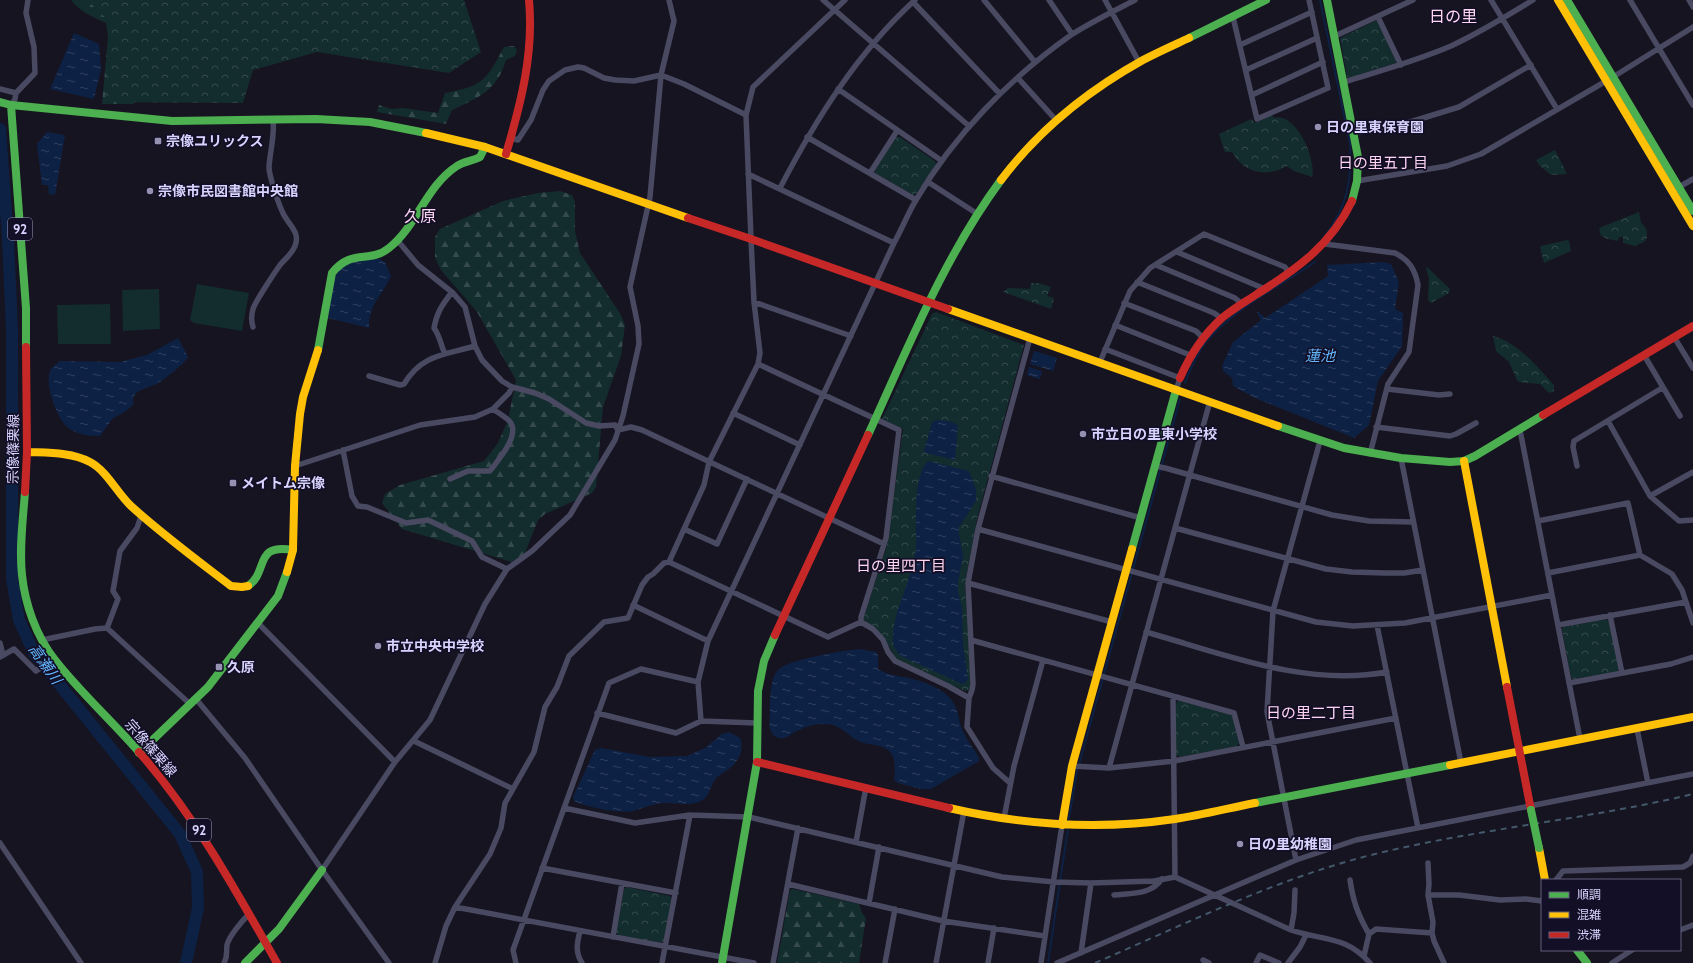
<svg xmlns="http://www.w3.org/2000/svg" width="1693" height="963" font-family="Cabin,'Noto Sans JP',sans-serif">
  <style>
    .grass { fill: #132c2d }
    .forest { fill: url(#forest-firs) }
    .park { fill: url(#park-crowns) }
    .water { fill: url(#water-ripples) }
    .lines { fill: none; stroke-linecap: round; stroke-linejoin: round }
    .stream { stroke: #0d2144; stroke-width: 2 }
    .river { stroke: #0d2144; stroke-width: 12 }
    .street { stroke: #4a4962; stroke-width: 5.5 }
    .fast { stroke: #4caf50; stroke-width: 8 }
    .slow { stroke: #ffc107; stroke-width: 8 }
    .jam { stroke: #c62828; stroke-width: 8 }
    .rail { stroke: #43596b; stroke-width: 2; stroke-dasharray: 6 5; stroke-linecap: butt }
    .fast-bridge { stroke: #4caf50; stroke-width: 8 }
    .poi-dot { fill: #9591b1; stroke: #130f26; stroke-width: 1.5 }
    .labels { text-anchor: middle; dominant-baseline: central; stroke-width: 3.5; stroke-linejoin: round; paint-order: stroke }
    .shield { fill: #130f26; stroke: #9e99be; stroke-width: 1 }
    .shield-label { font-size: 13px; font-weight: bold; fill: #d9d4ff }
    .poi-label { font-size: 14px; font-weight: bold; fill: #d9d4ff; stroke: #130f26; text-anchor: start }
    .street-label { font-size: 14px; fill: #d9d4ff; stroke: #130f26 }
    .neighbourhood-label { font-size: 15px; fill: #ffd6f0; stroke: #130f26 }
    .water-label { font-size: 15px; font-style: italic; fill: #62b6ff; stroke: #130f26 }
    .quarter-label { font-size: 16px; fill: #ffd6f0; stroke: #130f26 }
  </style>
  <defs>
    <pattern id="forest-firs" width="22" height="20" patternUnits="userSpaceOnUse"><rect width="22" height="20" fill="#132c2d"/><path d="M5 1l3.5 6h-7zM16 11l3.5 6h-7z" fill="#354a4c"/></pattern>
    <pattern id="park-crowns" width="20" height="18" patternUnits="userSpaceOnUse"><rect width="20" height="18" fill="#132c2d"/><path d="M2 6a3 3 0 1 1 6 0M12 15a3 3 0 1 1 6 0" fill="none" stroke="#354a4c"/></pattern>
    <pattern id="water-ripples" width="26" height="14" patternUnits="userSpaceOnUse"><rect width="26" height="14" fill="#0d2144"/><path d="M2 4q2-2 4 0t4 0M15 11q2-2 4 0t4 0" fill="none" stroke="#304060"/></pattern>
  </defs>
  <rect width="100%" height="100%" fill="#161421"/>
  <path class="grass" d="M 197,284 L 249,293 L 242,331 L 194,323 L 190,320 Z
    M 159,289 L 160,329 L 123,331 L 122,290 Z
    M 110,304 L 111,344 L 58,344 L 57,305 Z"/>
  <path class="forest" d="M 71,0 L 113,0 C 124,34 129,69 134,104 L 102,104 L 108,37 L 106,23 C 93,17 80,12 71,0 Z
    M 514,46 L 517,50 L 515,56 L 506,60 C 497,91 479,97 452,110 L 446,124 L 377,112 L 379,105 L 391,109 L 403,108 L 438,113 L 445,93 C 484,86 486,80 504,47 Z
    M 560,191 L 572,195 L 575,202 L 575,231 L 580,253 L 621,315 L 625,325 L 621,356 L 603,407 L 596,487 L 592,493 L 545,514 L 538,520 L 523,558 L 512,562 L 402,529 L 382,503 L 385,494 L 400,485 L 484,461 L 498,443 L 508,420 L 516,380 L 477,312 L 441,270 L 435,258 L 435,237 L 440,229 L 503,201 L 538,193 Z
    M 793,889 L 859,904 L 862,913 L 866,918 L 859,963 L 777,963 L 790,890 Z"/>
  <path class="park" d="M 87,0 L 464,0 L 481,52 L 449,73 L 317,52 L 253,70 L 243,103 L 105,102 L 112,24 Z
    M 1375,21 L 1378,21 L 1397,60 L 1396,63 L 1350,78 L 1347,77 L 1340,38 Z
    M 1272,115 L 1274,118 C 1295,111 1317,159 1312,177 L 1294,171 L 1287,166 C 1266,178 1244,173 1232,152 L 1225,152 L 1219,134 L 1251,119 L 1256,123 Z
    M 896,137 L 900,137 L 935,161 L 936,165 L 915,195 L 913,195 L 875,173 L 875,170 Z
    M 1555,150 L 1567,174 L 1551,175 L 1539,165 L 1536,160 Z
    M 1639,212 L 1641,222 L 1647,230 L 1647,238 L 1644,242 L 1635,246 L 1623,243 L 1623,237 L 1619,237 L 1618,241 L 1608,239 L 1601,236 L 1599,228 Z
    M 1567,240 L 1569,241 L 1571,251 L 1544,263 L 1540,247 L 1541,246 Z
    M 1427,267 L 1450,289 L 1449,293 L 1431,303 L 1428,300 L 1429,278 L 1426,268 Z
    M 1031,283 L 1038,283 L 1051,287 L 1047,296 L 1054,298 L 1051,309 L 1003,292 L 1008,288 L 1030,289 Z
    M 936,312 L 1024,345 L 977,519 L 965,584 L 971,684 L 969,690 L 965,691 L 896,659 L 884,638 L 863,619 L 887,546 L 903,429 L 882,419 L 932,314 Z
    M 1493,336 C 1519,343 1537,367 1554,385 L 1554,391 L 1549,393 L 1540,384 L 1519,382 L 1517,380 L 1509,362 L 1496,351 Z
    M 1606,619 L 1610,622 L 1619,669 L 1617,672 L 1574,679 L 1571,678 L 1562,630 L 1563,627 Z
    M 1178,700 L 1231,715 L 1233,718 L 1239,743 L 1237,746 L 1180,757 L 1176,755 L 1176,704 Z
    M 627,887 L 670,896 L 672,899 L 664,941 L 660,943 L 618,935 L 616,932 L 624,889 Z"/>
  <path class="water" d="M 74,33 L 99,44 L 101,69 L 94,99 L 50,89 Z
    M 47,132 L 65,135 L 55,195 L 49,194 L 48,185 L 42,185 L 37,144 Z
    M 378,258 L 385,262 L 391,276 C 382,296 369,303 369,328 L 328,318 C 331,301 329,269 350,262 C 358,259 369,259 378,258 Z
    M 1383,262 L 1391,264 L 1399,282 L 1395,309 L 1403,313 L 1402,346 L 1378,381 L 1369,425 L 1354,438 L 1255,398 L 1233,386 L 1232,378 L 1223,371 L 1222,366 L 1233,342 L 1261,320 L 1257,312 L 1258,311 L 1265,318 L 1328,276 L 1327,265 Z
    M 178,338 L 188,357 C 183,365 165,379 157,384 C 150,387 138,389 134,396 C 133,398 133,403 133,405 L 125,412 L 113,418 L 100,436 C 90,436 76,435 67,427 C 57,418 43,382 51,369 C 53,366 58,363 60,361 L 120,362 L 147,355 Z
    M 1034,351 L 1057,358 L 1053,371 L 1030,364 Z
    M 1029,367 L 1042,371 L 1040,379 L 1027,375 Z
    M 936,420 C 943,421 953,420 958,426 L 955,460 L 926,453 L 924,451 L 932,423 Z
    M 928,461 L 969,471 L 976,490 L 976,501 L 959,527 L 959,534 L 963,556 L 958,582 L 958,592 L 962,607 L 963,644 L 968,679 L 966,682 L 962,684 L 901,656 C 896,650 892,646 893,637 C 894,607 913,579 916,548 C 917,525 912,477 928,461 Z
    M 859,649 L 876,652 L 878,655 L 878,669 C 889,677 907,676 920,681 C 935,686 952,694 957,711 C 959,716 959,723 962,729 C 966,739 974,749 979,758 L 979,761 L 931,789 L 921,789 L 898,783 L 894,780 C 895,772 896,760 891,753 C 884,744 874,746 864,743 C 848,739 843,723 824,724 C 813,724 804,727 795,732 C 791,734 788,737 784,738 C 781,739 778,738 776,737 C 767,731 770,721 770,712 C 770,700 770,680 777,671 C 787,659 843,651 859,649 Z
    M 729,732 L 740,738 C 745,751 738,763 726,771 C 723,773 719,775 716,778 C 711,784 710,794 704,799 C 692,808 676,802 663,803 C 652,804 643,808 633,811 C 620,814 586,807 574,801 L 573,797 L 595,750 L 601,748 L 650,757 L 687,756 L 705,748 L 722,734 Z"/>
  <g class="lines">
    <path class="stream" d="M 1320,0 L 1350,144 C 1352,181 1347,206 1325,236
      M 1185,383 C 1191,367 1198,350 1210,337 C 1239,306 1280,286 1315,262
      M 1068,823 L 1077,772 L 1180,399
      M 1048,963 L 1068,828"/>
    <path class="river" d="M 0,129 L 8,239 L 12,330 L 12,579 L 19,620 L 34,653 L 180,834 L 197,872 L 198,908 L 186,963"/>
    <path class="street" d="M 823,0 L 969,126
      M 984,0 L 1035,62
      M 1049,0 L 1072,34
      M 1105,0 L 1139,62
      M 1491,0 L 1557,109
      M 1630,0 L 1693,105
      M 1689,0 L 1693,7
      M 913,2 L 1000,94
      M 1233,17 L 1257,119 L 1328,88 L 1309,0
      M 1378,17 L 1401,65
      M 1335,36 L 1413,0
      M 1240,45 L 1312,12
      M 1246,70 L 1317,38
      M 1018,78 L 1056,120
      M 1344,82 C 1380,71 1416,61 1451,46 C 1479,33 1507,16 1533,0
      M 0,89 L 16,93
      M 838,89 L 942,161
      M 1252,95 L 1323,62
      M 11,105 L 15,99 L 16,93 L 35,73 L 34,47 L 26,13 L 28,0
      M 1354,133 L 1397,126 L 1459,107 L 1531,65
      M 807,137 L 916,200
      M 511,138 L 518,140 L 531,120 L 543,90 L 549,81 L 565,70 L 578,67 L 584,68 L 604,78 L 615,80 L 634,81 L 661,75 L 684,84 L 746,115
      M 870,173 L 897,131
      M 748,174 L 894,243
      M 1357,181 L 1447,166 L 1481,154 L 1613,77 L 1693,27
      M 928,182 L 976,213
      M 1679,187 L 1693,179
      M 780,188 C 816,119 857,53 915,0
      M 398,241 L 418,265 L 453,293 L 465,307 L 475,346 L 482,360 L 502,381 L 512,387 L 535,393 L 549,399 L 586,423 L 599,426 L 615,425 L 618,430
      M 1325,244 L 1395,253 C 1409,260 1415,269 1418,285 L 1409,352 L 1388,384 L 1370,454
      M 1177,252 L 1265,289
      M 1156,265 L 1235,298 L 1242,304
      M 1137,282 L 1214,313 L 1221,318
      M 754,302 L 851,336
      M 1124,303 L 1196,331 L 1202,337
      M 1115,325 L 1190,355
      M 253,327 C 251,321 251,316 253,309 C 255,302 275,272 280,265 C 285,259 292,254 295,246 C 301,231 287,224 282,211 C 278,202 269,176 269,167 C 270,151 275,135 273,119
      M 1674,337 L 1693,368
      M 1105,349 L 1180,378 L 1176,390
      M 445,354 C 441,346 440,336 434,328 C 437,312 442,305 452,292
      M 1644,355 L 1680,416
      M 1100,362 L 1130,291 L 1150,268 L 1204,234 L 1285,267 L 1289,273
      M 758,364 L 899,430 L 886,538 L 861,617 L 861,622
      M 369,376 L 400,385 L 404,384 C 422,354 445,355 475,346
      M 1387,389 L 1439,395 L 1450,394
      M 733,413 L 800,445
      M 1608,421 L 1650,496 L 1679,521 L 1693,520
      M 1376,427 L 1450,436 L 1456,434 L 1476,423
      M 618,430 L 631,427 L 642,430 L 884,544
      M 1520,430 L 1580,739
      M 343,450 L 352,496 L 358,506 L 367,507 L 406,523 L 428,520 L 472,541 L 482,557 L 507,569
      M 1401,458 L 1461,763
      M 295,466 L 420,425 L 475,417 L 493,409 L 509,393 L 512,387
      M 1155,466 L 1165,468 L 1332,515 L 1369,521 L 1413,522
      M 1577,466 L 1573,447 L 1574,441 L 1662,388
      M 991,476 L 1141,518
      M 450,479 L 468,471 L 490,471 C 498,460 519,437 511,423 C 508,418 498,413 493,409
      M 1650,496 L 1693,472
      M 1538,521 L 1628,503 L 1640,555
      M 1175,528 L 1326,569 L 1352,572 L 1385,573 L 1404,573 L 1423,570
      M 684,529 L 717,544 L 747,479
      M 978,529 L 1316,622 L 1353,626 L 1405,623 L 1552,595
      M 669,562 L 704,485 L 709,462 L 758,364 L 760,353 L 754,302 L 751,239 L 746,115 L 753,87 L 845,0
      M 1548,573 L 1640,555 L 1672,574 L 1682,590 L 1693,623
      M 968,583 L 1112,622
      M 633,605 L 708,641
      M 1610,615 L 1622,673
      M 861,622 L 873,629 L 883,640 L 888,652 L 895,661 L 948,686 L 969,698
      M 258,623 L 395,762
      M 1377,625 L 1418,828
      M 1558,625 L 1686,602
      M 107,628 L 118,599 L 113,591 L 120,551 L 137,528 L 141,516
      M 1146,632 C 1224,654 1305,687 1387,672
      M 42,640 L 95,629 L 107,628 L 190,704
      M 971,640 L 1234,713 L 1243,747
      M 0,643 L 3,655
      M 0,657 L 14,649 L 36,671 L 54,659
      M 1569,683 L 1671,664 L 1693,657
      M 1173,696 L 1175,877
      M 196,699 L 245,758 L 322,870 L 389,963
      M 597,713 L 676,733 L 701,721 L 757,723
      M 701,721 L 698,682 L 708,641 L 894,243 C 902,229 908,213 916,200 C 954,135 1010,78 1071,35 C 1091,22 1114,11 1135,0
      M 1637,729 L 1648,783
      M 414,741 L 513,789
      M 1072,766 L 1109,768 L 1174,761 L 1396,718
      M 1109,768 L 1210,401
      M 1010,783 L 993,768 L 967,727 L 969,698 L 972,690 L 973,684 L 968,583 L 978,529 L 1030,338
      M 564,808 L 635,823 L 690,815 L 749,817 L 1002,877 L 1054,882 L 1091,883 L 1154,881 L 1175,877 L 1291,930 C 1323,941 1345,935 1370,963
      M 1004,818 L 1014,766 L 1043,660
      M 856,842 L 866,787
      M 0,843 L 81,963
      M 1296,860 L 1267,712 L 1273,611 L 1320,441
      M 1428,863 L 1429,884 L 1428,895 L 1433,922 L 1432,933 L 1434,941 L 1444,963
      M 542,868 L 676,893
      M 322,870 L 395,762 L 430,720 L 485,604 L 507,569 L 532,551 L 570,515 L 615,440 L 623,416 L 639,344 L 638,326 L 630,287 L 650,197 L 661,75 L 674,21 L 669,0
      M 1350,880 C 1353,901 1358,915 1369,934
      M 1556,880 L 1563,871 L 1683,867 L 1690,863 L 1693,856
      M 788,884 L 943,921 L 1045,936
      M 1114,895 C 1131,893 1151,895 1162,879
      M 1428,895 L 1459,895 L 1500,900 L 1526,899 L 1542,901
      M 869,903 L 879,847
      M 455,907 L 754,963
      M 1291,930 L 1294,913 L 1295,890
      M 1680,930 L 1693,925
      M 580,931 C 577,943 575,952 582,963
      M 613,937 L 622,883
      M 1081,953 L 1091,883
      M 1364,956 L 1369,934 L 1376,929 L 1432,933
      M 1203,960 L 1209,963
      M 224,963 C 228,956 226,952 227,945 C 229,936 243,920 249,914
      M 435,963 L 446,926 L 455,907 L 490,854 L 501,828 L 505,803 L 534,752 L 545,707 L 557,687 L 569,656 L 604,622 L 628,618 L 642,585 L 648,577 L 653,574 L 664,563 L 669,562 L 828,637 L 861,622
      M 516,963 L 513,950 L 609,683 L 641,669 L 698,682
      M 662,963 L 690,815
      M 773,963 L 798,828
      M 885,963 L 895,909
      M 936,963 L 964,811
      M 988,963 L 994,928
      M 1041,963 L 1062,825
      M 1057,963 L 1296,860 L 1356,840 L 1693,774
      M 1256,963 L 1260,955 L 1279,963
      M 1288,963 L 1300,947 L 1306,935
      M 1612,963 L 1632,950"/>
    <path class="fast" d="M 1327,0 L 1358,157 L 1357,181 L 1352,201
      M 1567,0 L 1693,211
      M 1189,38 L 1266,0
      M 0,102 L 11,105 L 26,308 L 26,347
      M 11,105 L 172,121 L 316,119 L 370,122 L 426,133
      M 318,350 L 332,273 C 352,248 369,264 389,248 C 417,226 426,186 457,166 C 464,161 473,161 480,157 L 485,147
      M 1278,426 L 1344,448 L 1401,458 L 1450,462 L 1464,461 L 1475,456 L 1543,415
      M 868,435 C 908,348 944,257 1001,180
      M 25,492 C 23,519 19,548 22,575 C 25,604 36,636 55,660 C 80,692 112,721 139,752
      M 1132,549 L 1176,390
      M 248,586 C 269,572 253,543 293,550
      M 139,753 L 208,687 L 278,596 L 287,572
      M 1255,803 L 1450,765
      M 1577,950 L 1587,963
      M 245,963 L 279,929 L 322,870
      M 722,963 L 757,762 L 758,691 L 764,661 L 775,635"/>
    <path class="slow" d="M 1558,0 L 1693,226
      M 426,133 L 485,147 L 688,218
      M 1001,180 C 1038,131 1089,90 1143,60 C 1158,52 1174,45 1189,38
      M 948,309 L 1278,426
      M 27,452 C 48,453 71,452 90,462 C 107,471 117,493 131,506 C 163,535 197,560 231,586 L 242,587 L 248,586
      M 1464,461 L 1507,687
      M 287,572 L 293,550 L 295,466 L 300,414 L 303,397 L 318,350
      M 1450,765 L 1693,717
      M 949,808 C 1023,825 1101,830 1175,819 C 1202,815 1229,808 1255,803
      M 1062,825 L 1072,766 L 1132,549
      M 1539,848 L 1545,880"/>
    <path class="jam" d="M 506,154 C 521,103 534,53 529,0
      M 688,218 L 751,239 L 948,309
      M 1180,378 C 1190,355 1203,335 1222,318 C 1233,309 1245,302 1257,294 C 1297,269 1331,245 1352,201
      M 1543,415 L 1693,326
      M 25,492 L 27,452 L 26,347
      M 775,635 L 868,435
      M 1507,687 L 1531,810
      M 139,752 C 195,816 235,889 277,963
      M 757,762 L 949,808"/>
    <path class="rail" d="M 1095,963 C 1183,925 1274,880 1367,856 C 1474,829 1585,820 1693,794"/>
    <path class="fast-bridge" d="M 1531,810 L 1539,848"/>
  </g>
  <g class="poi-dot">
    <circle cx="1318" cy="127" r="4"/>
    <rect x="154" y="137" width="8" height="8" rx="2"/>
    <circle cx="150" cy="191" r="4"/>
    <circle cx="1083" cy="434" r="4"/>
    <rect x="229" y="479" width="8" height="8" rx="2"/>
    <circle cx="378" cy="646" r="4"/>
    <rect x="215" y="663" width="8" height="8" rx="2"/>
    <circle cx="1240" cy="844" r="4"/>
  </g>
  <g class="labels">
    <g class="shield">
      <rect x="8" y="218" width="24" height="22" rx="3"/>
      <rect x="187" y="819" width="24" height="22" rx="3"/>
    </g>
    <g class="shield-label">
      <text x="20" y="229">92</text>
      <text x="199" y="830">92</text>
    </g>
    <g class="poi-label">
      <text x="1326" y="127">日の里東保育園</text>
      <text x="166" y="141">宗像ユリックス</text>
      <text x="158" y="191">宗像市民図書館中央館</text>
      <text x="1091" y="434">市立日の里東小学校</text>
      <text x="241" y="483">メイトム宗像</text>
      <text x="386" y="646">市立中央中学校</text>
      <text x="227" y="667">久原</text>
      <text x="1248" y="844">日の里幼稚園</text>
    </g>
    <g class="street-label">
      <text transform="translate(13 449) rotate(-89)">宗像篠栗線</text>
      <text transform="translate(151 748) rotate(49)">宗像篠栗線</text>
    </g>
    <g class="neighbourhood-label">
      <text x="1383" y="163">日の里五丁目</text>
      <text x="901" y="566">日の里四丁目</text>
      <text x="1311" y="713">日の里二丁目</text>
    </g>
    <g class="water-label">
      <text x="1320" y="356">蓮池</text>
      <text transform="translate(45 664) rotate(55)">高瀬川</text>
    </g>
    <g class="quarter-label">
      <text x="1453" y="16">日の里</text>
      <text x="420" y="216">久原</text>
    </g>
  </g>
  <rect x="1541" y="879" width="140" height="72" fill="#130f26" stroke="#625e7d"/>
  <rect x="1549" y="892" width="20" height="6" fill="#4caf50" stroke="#625e7d"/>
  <text x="1577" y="899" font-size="12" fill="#d9d4ff">順調</text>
  <rect x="1549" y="912" width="20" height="6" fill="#ffc107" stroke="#625e7d"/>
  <text x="1577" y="919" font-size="12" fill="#d9d4ff">混雑</text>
  <rect x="1549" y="932" width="20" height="6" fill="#c62828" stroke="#625e7d"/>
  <text x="1577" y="939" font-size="12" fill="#d9d4ff">渋滞</text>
</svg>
